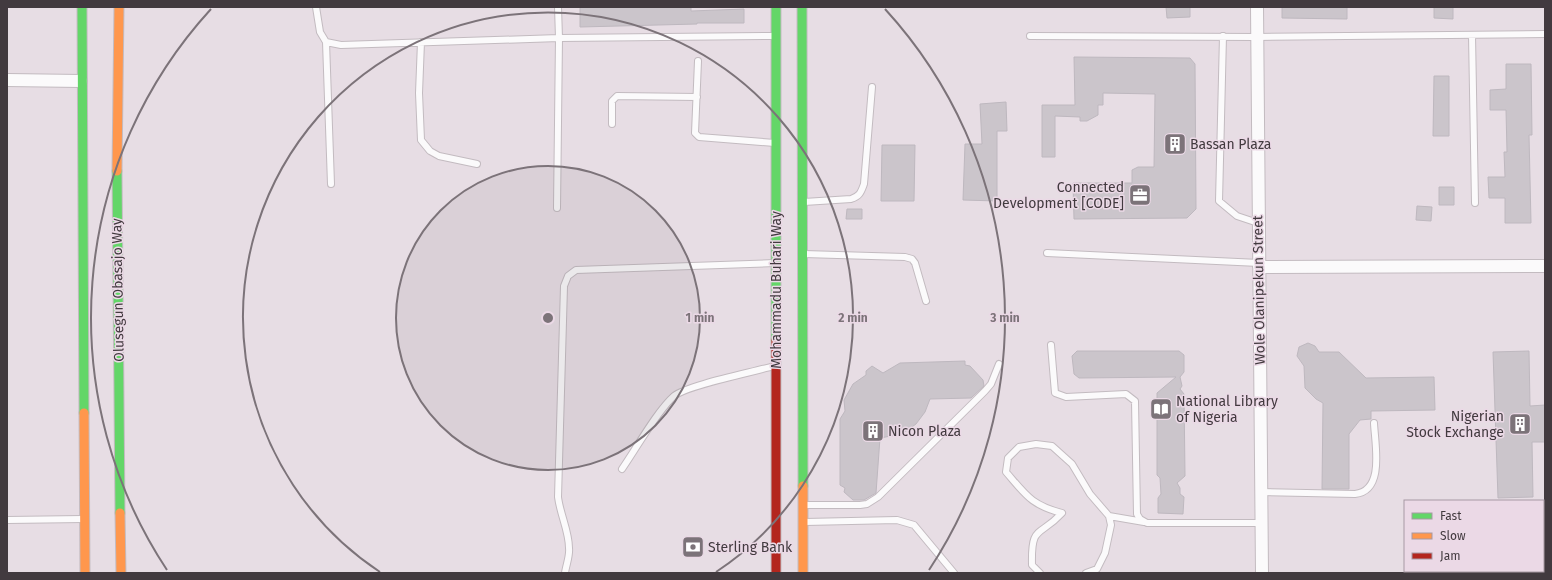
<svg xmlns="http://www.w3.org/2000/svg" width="1552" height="580" font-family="'Fira Sans',sans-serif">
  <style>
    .building { fill: #cbc5cb; stroke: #beb8bf }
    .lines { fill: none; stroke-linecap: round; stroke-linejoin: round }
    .lane-casing { stroke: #c3bbc0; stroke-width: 8 }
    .street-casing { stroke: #c3bbc0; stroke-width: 14 }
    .fast-casing { stroke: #c3bbc0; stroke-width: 11 }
    .slow-casing { stroke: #c3bbc0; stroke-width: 11 }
    .jam-casing { stroke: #c3bbc0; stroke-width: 11 }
    .lane { stroke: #fbfafb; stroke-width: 6 }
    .street { stroke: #fbfafb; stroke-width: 12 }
    .fast { stroke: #63d668; stroke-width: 9 }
    .slow { stroke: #ff974d; stroke-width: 9 }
    .jam { stroke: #b3261e; stroke-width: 9 }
    .ring { fill: none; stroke: #7c7379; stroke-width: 2 }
    .labels { text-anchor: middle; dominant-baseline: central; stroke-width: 3; stroke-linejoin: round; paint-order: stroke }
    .poi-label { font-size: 14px; fill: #423a3f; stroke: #ebd9e6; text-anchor: start }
    .street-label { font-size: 14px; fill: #423a3f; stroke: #ebd9e6 }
    .centre { fill: #7c7379; stroke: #ebd9e6; stroke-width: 2 }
    .ring-label { font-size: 12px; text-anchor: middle; font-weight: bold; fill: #7c7379; stroke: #ebd9e6; stroke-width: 3; stroke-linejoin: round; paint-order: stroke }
  </style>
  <rect width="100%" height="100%" fill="#e7dde4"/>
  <path class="building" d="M 580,7 L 691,7 L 691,11 L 744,9 L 744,23 L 697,23 L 697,24 L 580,27 Z
    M 1166,7 L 1190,7 L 1190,17 L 1167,18 Z
    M 1282,7 L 1347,7 L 1347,19 L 1282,18 Z
    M 1434,7 L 1453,7 L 1453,19 L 1434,18 Z
    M 1074,57 L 1190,58 L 1195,64 L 1196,209 L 1187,218 L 1074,219 L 1073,183 L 1132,183 L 1132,170 L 1138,167 L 1154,167 L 1155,94 L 1103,93 L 1103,105 L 1098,105 L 1098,115 L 1087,121 L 1080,121 L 1080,117 L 1055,116 L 1055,157 L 1042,157 L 1042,105 L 1075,105 Z
    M 1506,64 L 1531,64 L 1532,135 L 1529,135 L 1531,223 L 1505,223 L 1505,198 L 1489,198 L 1488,177 L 1505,177 L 1504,152 L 1507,152 L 1506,110 L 1490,110 L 1490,90 L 1506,89 Z
    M 1434,76 L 1449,76 L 1449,136 L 1433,136 Z
    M 1006,102 L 1007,131 L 997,131 L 997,201 L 963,200 L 965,144 L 982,144 L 980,104 Z
    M 882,145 L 915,145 L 914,201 L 881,201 Z
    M 1439,187 L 1454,187 L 1454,205 L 1439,205 Z
    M 1417,206 L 1432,207 L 1431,221 L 1416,220 Z
    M 847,209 L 862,209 L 862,219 L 846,219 Z
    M 1308,343 L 1315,346 L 1319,352 L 1339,352 L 1366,378 L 1434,377 L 1435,410 L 1371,411 L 1371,419 L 1360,420 L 1349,434 L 1349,489 L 1322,489 L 1323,403 L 1316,399 L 1305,388 L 1304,366 L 1297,356 L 1299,347 Z
    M 1077,351 L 1179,351 L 1184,355 L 1184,372 L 1180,377 L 1182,386 L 1180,389 L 1184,394 L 1185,476 L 1177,483 L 1180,488 L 1180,494 L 1184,497 L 1183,514 L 1158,513 L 1158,498 L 1161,494 L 1160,478 L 1157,475 L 1157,393 L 1176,377 L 1079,378 L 1074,374 L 1072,356 Z
    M 1529,351 L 1530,406 L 1545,405 L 1545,442 L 1532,442 L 1533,497 L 1498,498 L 1493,352 Z
    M 965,361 L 965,365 L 970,366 L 983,380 L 984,386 L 971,398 L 930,399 L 925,412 L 916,424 L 902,434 L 880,438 L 876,493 L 864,500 L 853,500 L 844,492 L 845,488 L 840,485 L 840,419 L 845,411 L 844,400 L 853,384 L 866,375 L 866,371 L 872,366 L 883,373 L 900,363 Z"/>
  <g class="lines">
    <g class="lane-casing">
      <path id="lane" d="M 316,7 L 320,32 L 326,42 L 341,45 L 559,38 L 557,208
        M 558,7 L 559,38 L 775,36
        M 1472,35 L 1475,203
        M 1030,36 L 1257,37 L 1545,34
        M 1223,36 L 1219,201 L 1237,216 L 1258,223
        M 326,42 L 331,184
        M 421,42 L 419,93 L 421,140 L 430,151 L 439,156 L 477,164
        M 698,61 L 695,133 L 699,137 L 775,143
        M 612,124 L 612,101 L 617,96 L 697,97
        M 804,202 L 851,199 C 860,196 861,192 864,184 L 872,87
        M 1047,253 L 1259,263
        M 804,254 L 905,257 L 912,259 L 915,263 L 926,301
        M 1051,345 L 1055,393 L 1066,397 L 1126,394 L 1135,401 L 1137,514 L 1140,519 L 1147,523 L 1262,523
        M 622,469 C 636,449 657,411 674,396 C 687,385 754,372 774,366
        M 1261,492 L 1355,494 C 1385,491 1375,445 1374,423
        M 805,505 L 860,505 L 867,504 L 878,497 L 985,391 L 991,384 L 999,364
        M 1109,516 L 1144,522
        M 7,520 L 83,519
        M 805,522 L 897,520 L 914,525 L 954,573
        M 565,573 C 566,565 570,556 569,548 C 569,531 560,514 558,497 L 564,286 L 568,276 L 576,270 L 775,263
        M 1040,573 L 1032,565 C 1031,524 1039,538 1062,513 C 1031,505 1026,495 1006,472 L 1008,458 L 1019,447 L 1036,444 L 1052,446 L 1072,464 L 1090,494 L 1109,516 L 1111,525 L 1105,553 L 1097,569 L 1086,573"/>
    </g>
    <g class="street-casing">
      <path id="street" d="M 1257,7 L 1262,573
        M 7,80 L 81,81
        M 1259,267 L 1545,266"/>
    </g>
    <g class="fast-casing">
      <path id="fast" d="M 82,7 L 84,413
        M 776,7 L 776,340
        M 802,7 L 803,486
        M 117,171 L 120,513"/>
    </g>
    <g class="slow-casing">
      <path id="slow" d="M 117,171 L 119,7
        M 84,413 L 85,573
        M 803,486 L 803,573
        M 120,513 L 121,573"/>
    </g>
    <g class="jam-casing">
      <path id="jam" d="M 776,340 L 776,573"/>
    </g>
    <use href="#lane" class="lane"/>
    <use href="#street" class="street"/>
    <use href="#fast" class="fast"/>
    <use href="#slow" class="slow"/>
    <use href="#jam" class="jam"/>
  </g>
  <circle cx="548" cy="318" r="152" fill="#7c7379" fill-opacity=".12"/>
  <g class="ring">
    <circle cx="548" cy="318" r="152"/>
    <path d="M380 572A305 305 0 1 1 716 572"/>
    <path d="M167 570A457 457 0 0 1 211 9M885 9A457 457 0 0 1 929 570"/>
  </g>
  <defs>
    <g id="building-square" transform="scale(1.15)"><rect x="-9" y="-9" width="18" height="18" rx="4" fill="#7c7379" stroke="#ebd9e6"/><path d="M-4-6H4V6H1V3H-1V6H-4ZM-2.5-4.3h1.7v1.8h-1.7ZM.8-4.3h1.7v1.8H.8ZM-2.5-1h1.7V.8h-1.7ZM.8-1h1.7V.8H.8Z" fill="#fff"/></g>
    <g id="office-square" transform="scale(1.15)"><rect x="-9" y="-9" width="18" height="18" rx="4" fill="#7c7379" stroke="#ebd9e6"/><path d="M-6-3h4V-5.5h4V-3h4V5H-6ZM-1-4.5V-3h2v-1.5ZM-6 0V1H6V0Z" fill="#fff"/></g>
    <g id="library-square" transform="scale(1.15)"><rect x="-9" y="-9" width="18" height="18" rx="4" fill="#7c7379" stroke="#ebd9e6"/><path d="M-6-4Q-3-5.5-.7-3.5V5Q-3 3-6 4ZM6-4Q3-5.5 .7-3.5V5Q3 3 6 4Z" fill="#fff"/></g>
    <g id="bank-square" transform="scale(1.15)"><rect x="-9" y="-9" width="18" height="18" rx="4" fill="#7c7379" stroke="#ebd9e6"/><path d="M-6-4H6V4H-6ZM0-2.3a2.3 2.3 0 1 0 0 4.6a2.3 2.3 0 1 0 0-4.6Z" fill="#fff"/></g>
  </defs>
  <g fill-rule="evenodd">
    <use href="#building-square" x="1175" y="144"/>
    <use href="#office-square" x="1140" y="195"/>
    <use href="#library-square" x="1161" y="409"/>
    <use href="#building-square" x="1520" y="424"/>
    <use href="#building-square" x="873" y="431"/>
    <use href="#bank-square" x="693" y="547"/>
  </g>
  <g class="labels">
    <g class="poi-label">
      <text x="1190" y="144">Bassan Plaza</text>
      <text x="1124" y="187" text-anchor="end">Connected<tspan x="1124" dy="16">Development [CODE]</tspan></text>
      <text x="1176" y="401">National Library<tspan x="1176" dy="16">of Nigeria</tspan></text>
      <text x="1504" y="416" text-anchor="end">Nigerian<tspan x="1504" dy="16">Stock Exchange</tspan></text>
      <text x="888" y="431">Nicon Plaza</text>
      <text x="708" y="547">Sterling Bank</text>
    </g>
    <g class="street-label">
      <text transform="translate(118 290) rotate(-91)">Olusegun Obasajo Way</text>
      <text transform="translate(776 290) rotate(-90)">Mohammadu Buhari Way</text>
      <text transform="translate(1259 290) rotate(-91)">Wole Olanipekun Street</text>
    </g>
  </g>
  <circle cx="548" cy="318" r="6" class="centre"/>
  <g class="ring-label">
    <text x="700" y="322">1 min</text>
    <text x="853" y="322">2 min</text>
    <text x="1005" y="322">3 min</text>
  </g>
  <rect width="1552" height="580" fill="none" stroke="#423a3f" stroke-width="16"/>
  <rect x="1404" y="500" width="140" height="72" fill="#ebd9e6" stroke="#a799a3"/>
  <rect x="1412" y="513" width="20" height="6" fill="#63d668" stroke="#a799a3"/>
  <text x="1440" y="520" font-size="12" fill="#423a3f">Fast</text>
  <rect x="1412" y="533" width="20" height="6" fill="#ff974d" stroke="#a799a3"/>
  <text x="1440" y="540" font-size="12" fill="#423a3f">Slow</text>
  <rect x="1412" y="553" width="20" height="6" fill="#b3261e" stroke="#a799a3"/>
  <text x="1440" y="560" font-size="12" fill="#423a3f">Jam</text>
</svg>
